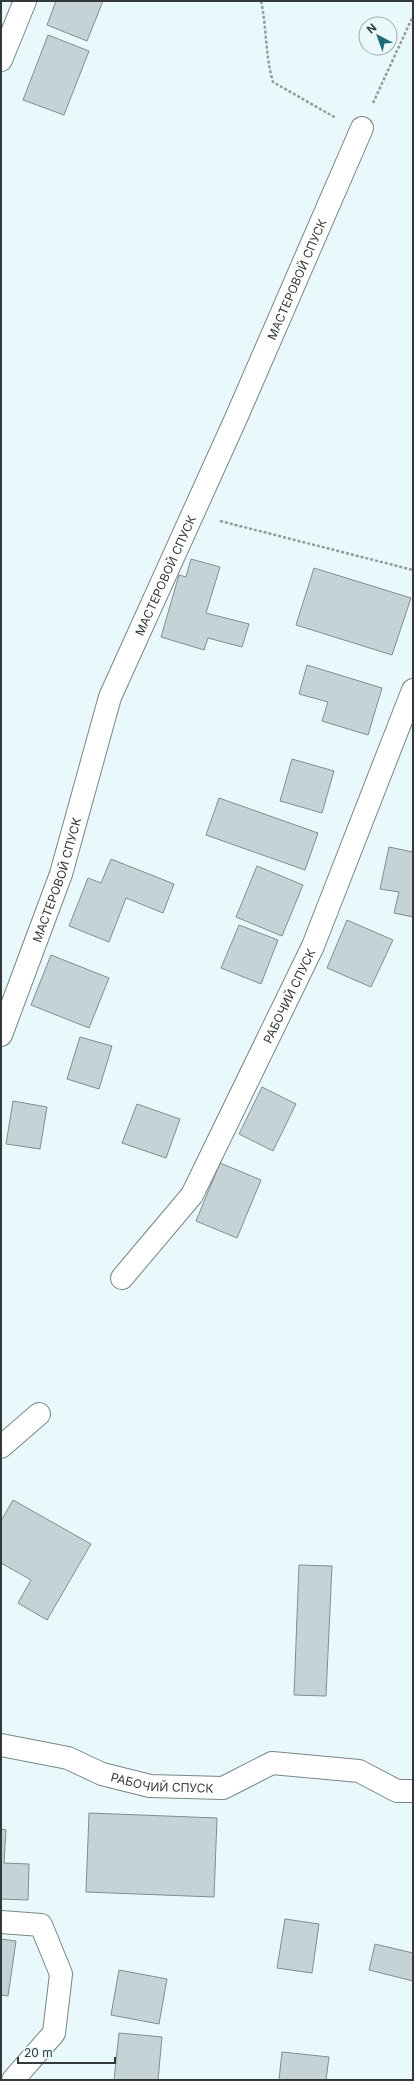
<svg xmlns="http://www.w3.org/2000/svg" width="414" height="2081" font-family="Inter,sans-serif">
  <style>
    .building { fill: #c5d3d6; stroke: #808e90 }
    .lines { fill: none; stroke-linecap: round; stroke-linejoin: round }
    .street-casing { stroke: #798688; stroke-width: 24 }
    .path { stroke: #929d9f; stroke-width: 2.5; stroke-dasharray: 3 2; stroke-linecap: butt }
    .street { stroke: #fff; stroke-width: 22 }
    .labels { text-anchor: middle; dominant-baseline: central; stroke-width: 4; stroke-linejoin: round; paint-order: stroke }
    .street-label { font-size: 12px; fill: #33393a; stroke: #e9f8fa }
  </style>
  <rect width="100%" height="100%" fill="#e9f8fa"/>
  <path class="building" d="M 56,1 L 103,1 L 87,41 L 47,25 Z
    M 48,35 L 89,51 L 64,115 L 23,100 Z
    M 191,559 L 220,567 L 206,613 L 249,624 L 242,647 L 208,638 L 204,650 L 161,637 L 179,575 L 186,577 Z
    M 314,568 L 411,598 L 392,655 L 296,625 Z
    M 307,665 L 382,688 L 368,735 L 322,721 L 328,702 L 299,694 Z
    M 292,759 L 334,771 L 322,813 L 280,801 Z
    M 219,798 L 318,833 L 305,870 L 206,835 Z
    M 389,847 L 413,852 L 413,917 L 394,913 L 399,892 L 380,889 Z
    M 111,859 L 174,884 L 163,913 L 126,898 L 109,942 L 69,926 L 88,878 L 101,883 Z
    M 257,866 L 303,885 L 282,936 L 236,917 Z
    M 347,920 L 393,940 L 371,987 L 327,968 Z
    M 239,925 L 278,940 L 261,984 L 221,968 Z
    M 51,955 L 109,978 L 89,1028 L 31,1005 Z
    M 80,1037 L 112,1046 L 99,1089 L 67,1079 Z
    M 262,1087 L 296,1104 L 273,1151 L 239,1134 Z
    M 13,1101 L 47,1107 L 40,1149 L 6,1144 Z
    M 137,1104 L 180,1119 L 166,1158 L 122,1143 Z
    M 220,1163 L 261,1180 L 237,1238 L 196,1221 Z
    M 13,1500 L 91,1544 L 47,1620 L 18,1603 L 31,1580 L 1,1563 L 1,1521 Z
    M 299,1565 L 332,1566 L 326,1696 L 294,1695 Z
    M 89,1813 L 217,1818 L 214,1897 L 86,1892 Z
    M 1,1829 L 6,1830 L 4,1863 L 29,1864 L 28,1900 L 1,1899 Z
    M 285,1919 L 319,1924 L 312,1973 L 277,1968 Z
    M 1,1939 L 16,1941 L 8,1996 L 1,1995 Z
    M 375,1944 L 413,1953 L 413,1981 L 369,1970 Z
    M 119,1970 L 167,1979 L 159,2024 L 111,2015 Z
    M 119,2033 L 162,2037 L 158,2080 L 114,2080 Z
    M 282,2052 L 329,2057 L 326,2080 L 279,2080 Z"/>
  <g class="lines">
    <g class="street-casing">
      <g id="street">
        <path d="M 1,60 L 25,1"/>
        <path id="s1" d="M 1,1035 L 61,874 L 110,697 L 237,416 L 362,128"/>
        <path id="s2" d="M 122,1278 L 192,1195 L 313,946 L 413,690"/>
        <path d="M 1,1447 L 39,1414"/>
        <path id="s3" d="M 1,1745 L 68,1758 L 102,1774 L 150,1786 L 223,1788 L 272,1763 L 359,1771 L 397,1791 L 413,1791"/>
        <path d="M 1,1922 L 41,1925 L 61,1974 L 54,2033 L 13,2080"/>
      </g>
    </g>
    <path class="path" d="M 261,1 C 267,29 265,55 273,82 L 336,118
      M 373,103 L 413,16
      M 220,521 L 413,570"/>
    <use href="#street" class="street"/>
  </g>
  <g class="labels">
    <g class="street-label">
      <text stroke="none"><textPath href="#s1" startOffset="813">МАСТЕРОВОЙ СПУСК</textPath></text>
      <text stroke="none"><textPath href="#s1" startOffset="489">МАСТЕРОВОЙ СПУСК</textPath></text>
      <text stroke="none"><textPath href="#s1" startOffset="165">МАСТЕРОВОЙ СПУСК</textPath></text>
      <text stroke="none"><textPath href="#s2" startOffset="330">РАБОЧИЙ СПУСК</textPath></text>
      <text stroke="none"><textPath href="#s3" startOffset="167">РАБОЧИЙ СПУСК</textPath></text>
    </g>
  </g>
  <rect width="414" height="2081" fill="none" stroke="#33393a" stroke-width="4"/>
  <g transform="translate(378 36) rotate(319)"><circle r="19" fill="#e9f8fa" stroke="#a0acad"/>
  <path d="M0-3L7 15L0 10L-7 15Z" fill="#1f6a73"/>
  <text y="-6" font-size="11" font-weight="bold" text-anchor="middle" fill="#33393a">N</text>
  </g>
  <path d="M18 2057v6h97v-6" fill="none" stroke="#33393a" stroke-width="2"/>
  <text x="24" y="2057" font-size="12" fill="#33393a" stroke="#e9f8fa" stroke-width="3" paint-order="stroke">20 m</text>
</svg>
